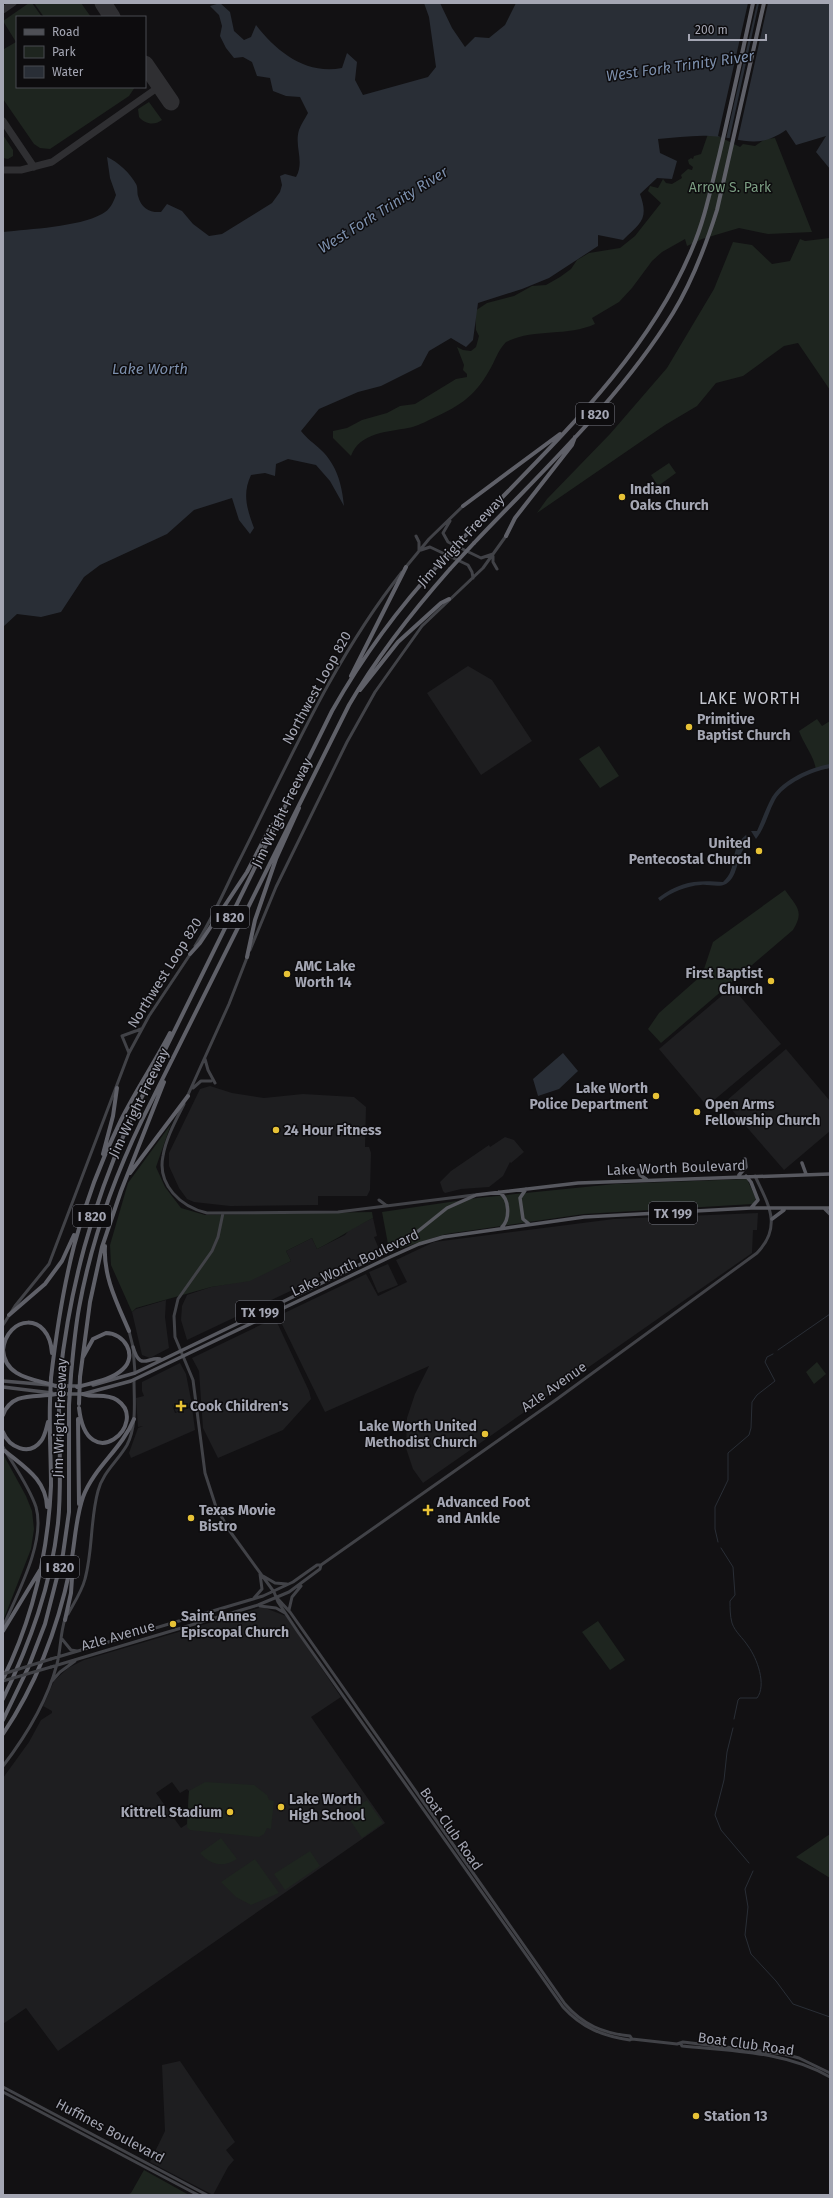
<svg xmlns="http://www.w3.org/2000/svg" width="833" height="2198" font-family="'Fira Sans',sans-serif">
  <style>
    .built { fill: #1e1e20; fill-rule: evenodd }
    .green { fill: #1e251f }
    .water { fill: #292e36 }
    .pier { fill: #121113 }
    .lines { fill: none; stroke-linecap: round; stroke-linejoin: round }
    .stream { stroke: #292e36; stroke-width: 1 }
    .taxiway { stroke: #2f2f32; stroke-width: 7 }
    .runway { stroke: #2f2f32; stroke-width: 17 }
    .secondary { stroke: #414247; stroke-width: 3 }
    .primary { stroke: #4f5056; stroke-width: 3.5 }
    .trunk { stroke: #57585f; stroke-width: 3.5 }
    .motorway { stroke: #5f6068; stroke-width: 4 }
    .secondary-bridge { stroke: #414247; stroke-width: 3 }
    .motorway-bridge { stroke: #5f6068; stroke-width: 4 }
    .poi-dot { fill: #e7c236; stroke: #0d0c0e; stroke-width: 1.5 }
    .labels { text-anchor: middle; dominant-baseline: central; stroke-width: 3; stroke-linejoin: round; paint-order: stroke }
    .shield { fill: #0d0c0e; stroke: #777882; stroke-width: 1 }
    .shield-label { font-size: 13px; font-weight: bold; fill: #a4a6b3 }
    .park-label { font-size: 14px; fill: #7b9d82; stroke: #0d0c0e }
    .poi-label { font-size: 14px; font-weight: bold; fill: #a4a6b3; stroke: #0d0c0e; text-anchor: start }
    .street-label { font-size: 14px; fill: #a4a6b3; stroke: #0d0c0e }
    .water-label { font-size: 15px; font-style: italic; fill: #7c8fac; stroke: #0d0c0e }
    .quarter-label { font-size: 16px; letter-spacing: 1px; fill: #c4c6cf; stroke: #0d0c0e }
  </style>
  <rect width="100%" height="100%" fill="#121113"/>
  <path class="built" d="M 468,666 L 492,680 L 532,741 L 481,775 L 427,693 Z
    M 732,987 L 781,1044 L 707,1106 L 659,1049 Z
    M 786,1049 L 830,1101 L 830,1131 L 784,1170 L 725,1102 Z
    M 210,1086 L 232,1093 L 264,1098 L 303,1094 L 354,1097 L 366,1107 L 365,1147 L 369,1147 L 371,1153 L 370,1190 L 367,1196 L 318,1196 L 318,1205 L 230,1206 L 194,1202 L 187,1199 L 179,1188 L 169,1166 L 169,1153 L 200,1089 Z
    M 505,1137 L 514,1140 L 524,1152 L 511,1163 L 510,1162 L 503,1176 L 489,1187 L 461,1189 L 445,1193 L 443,1191 L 440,1182 L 451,1171 L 489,1145 L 490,1147 Z
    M 758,1213 L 757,1230 L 753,1230 L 752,1253 L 423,1483 L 413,1469 L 406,1448 L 407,1418 L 415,1394 L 429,1366 L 325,1412 L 278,1316 L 366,1274 L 378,1296 L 407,1282 L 396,1260 L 434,1242 L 614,1219 Z
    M 373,1218 L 377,1236 L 374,1237 L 379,1249 L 187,1340 L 181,1320 L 182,1306 L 187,1295 L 211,1287 L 249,1280 L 291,1261 L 286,1251 L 312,1238 L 317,1249 L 345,1235 L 350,1229 Z
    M 388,1264 L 398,1285 L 378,1293 L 369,1272 Z
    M 166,1300 L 165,1317 L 169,1348 L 150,1358 L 142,1355 L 132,1312 L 136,1309 Z
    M 275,1318 L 309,1391 L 311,1399 L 283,1430 L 218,1458 L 203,1428 L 199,1371 L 192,1358 Z
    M 180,1363 L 186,1374 L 192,1405 L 176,1412 L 172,1404 L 175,1413 L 192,1407 L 195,1430 L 131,1458 L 129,1453 L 138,1428 L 143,1426 L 138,1427 L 136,1398 L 144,1396 L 142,1391 L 142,1382 Z
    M 259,1608 L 265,1608 L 286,1616 L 341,1697 L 311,1717 L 385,1823 L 58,2051 L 26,2008 L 3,2024 L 3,1778 L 29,1742 L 41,1720 L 52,1713 L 52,1711 L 43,1706 L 54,1681 L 68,1668 L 84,1660 ZM 172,1782 L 180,1793 L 187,1789 L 189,1791 L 187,1824 L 181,1828 L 156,1793 Z
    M 180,2061 L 235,2142 L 226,2150 L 234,2160 L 228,2167 L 213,2195 L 150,2162 L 165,2131 L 162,2065 Z"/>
  <path class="green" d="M 29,3 L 32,3 L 42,17 L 17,17 L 17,87 L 135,87 L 129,96 L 50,149 L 40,148 L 34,144 L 3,99 L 3,48 L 4,49 L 16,42 L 3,21 Z
    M 34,3 L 81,3 L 91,17 L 44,17 Z
    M 149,102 L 162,120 C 154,126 145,124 139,117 L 138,109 Z
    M 708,134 L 718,136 L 740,147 L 743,144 L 755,146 L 765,139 L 775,138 L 812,232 L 768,234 L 739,228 L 702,239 L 687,246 L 685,239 L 662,252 L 652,261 L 632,288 L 619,302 L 592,318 L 595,324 C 567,337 534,328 506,342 C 498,350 495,361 489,371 C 474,398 456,408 429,420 C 423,423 415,427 408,428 C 388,432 360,432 351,456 L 333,438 L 333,431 L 347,428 L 362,420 L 387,413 L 400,406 L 415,404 L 456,379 L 467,377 L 467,374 L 463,370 L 464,365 L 457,347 L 463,350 L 471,351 L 476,347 L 479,336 L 476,330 L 475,311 L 487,303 L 514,296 L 532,286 L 546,285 L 560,277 L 571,269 L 577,260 L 589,253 L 620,248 L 635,236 L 661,203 L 648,191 L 650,186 L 658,188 L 663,179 L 666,183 L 672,184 L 682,178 L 681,175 L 688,169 L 692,170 L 693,167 L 689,164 L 688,160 L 691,158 L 693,159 L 694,156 L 701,154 Z
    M 3,135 L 13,150 L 13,156 L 8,159 L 3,158 Z
    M 830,238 L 830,390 L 798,343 L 784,346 L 743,376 L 716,383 L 697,406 L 665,425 L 537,513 L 547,499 L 610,434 L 667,368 L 714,289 L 733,242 L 752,245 L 772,264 L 790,261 L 800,239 L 805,241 Z
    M 669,463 L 676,473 L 658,486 L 651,475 Z
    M 817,719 L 822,726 L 830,721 L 830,768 L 816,771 C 815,757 804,745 799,731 Z
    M 599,746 L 619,776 L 600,788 L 579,759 Z
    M 785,890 C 796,906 805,911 793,930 L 661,1043 L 648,1029 L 659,1013 L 702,975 L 713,942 Z
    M 171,1124 L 156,1167 L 165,1187 L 181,1208 L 205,1215 L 372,1212 L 373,1218 C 353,1228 337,1239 317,1249 L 312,1238 L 286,1251 L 291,1261 L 250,1281 L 211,1287 L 136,1308 L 132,1312 L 111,1265 L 110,1245 L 128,1183 Z
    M 747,1179 L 756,1199 L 753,1204 L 584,1214 L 446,1234 L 398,1249 L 388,1244 L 382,1212 L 477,1198 L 615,1184 Z
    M 817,1362 L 826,1374 L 814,1384 L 806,1372 Z
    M 3,1454 L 26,1496 L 32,1511 L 34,1529 L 31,1549 L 3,1621 Z
    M 598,1621 L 625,1660 L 610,1670 L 582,1632 Z
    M 205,1782 L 254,1785 L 267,1795 L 269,1800 L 274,1801 L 271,1829 L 267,1828 L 264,1834 L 259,1837 L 190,1830 L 187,1827 L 189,1791 Z
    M 367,1800 L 383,1823 L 362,1838 L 346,1814 Z
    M 830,1834 L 830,1878 L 796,1857 Z
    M 221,1838 L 237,1859 C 223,1868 210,1865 200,1853 Z
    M 310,1851 L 320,1866 L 285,1890 L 274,1874 Z
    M 255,1859 L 279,1893 L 251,1905 L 236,1897 L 221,1882 Z
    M 144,2170 L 189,2195 L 127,2195 L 131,2193 Z"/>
  <path class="water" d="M 220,3 L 230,12 L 234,31 L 244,40 L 251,37 L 256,25 C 277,52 306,75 342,68 L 347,53 L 357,62 L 355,80 L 363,95 L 428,77 L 436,67 L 429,17 L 424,3 L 440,3 L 452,28 L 465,47 L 475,37 L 489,38 L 505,25 L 516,3 L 830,3 L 830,169 L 816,152 L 826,136 L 796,145 L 786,130 C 756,151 741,137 710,136 C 693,135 675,138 658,139 L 660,153 L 677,161 L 672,179 L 657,178 L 640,194 C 649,219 641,223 623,240 L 598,235 L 598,246 L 549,278 L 522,289 L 478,303 L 473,340 L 466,347 L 451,338 L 429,351 L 421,366 L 381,386 L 358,392 L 319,409 L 301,431 C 307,439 314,443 321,450 C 337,465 342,485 344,506 L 330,481 L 316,465 L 288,459 L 276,464 L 275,476 L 265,473 L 251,475 C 242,494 247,509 254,528 L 250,534 L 239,520 L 232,498 L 194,510 L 167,534 L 100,565 L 84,577 L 61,612 L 41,617 L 17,614 L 3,627 L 3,232 C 30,229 78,227 102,214 C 110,210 113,203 116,195 L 110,178 L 107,157 C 117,161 131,174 136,184 C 138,187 137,193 138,196 C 141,208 150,213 161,212 L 167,204 L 182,211 L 193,224 L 209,236 L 222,234 L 272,203 L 280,192 L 282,185 L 280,176 L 285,174 L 296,177 C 305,161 294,147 299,130 C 301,124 305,119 308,113 L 300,97 L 286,96 L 273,91 L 270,78 L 257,76 L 252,62 L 243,57 L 234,58 L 226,48 L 220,36 L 222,26 L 219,15 L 210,6 Z
    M 830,764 L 830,768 C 812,771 784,784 775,800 C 768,813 765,828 756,839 L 751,831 L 757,831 C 762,820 766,808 772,797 C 784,779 809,768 830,764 Z
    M 746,835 L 750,842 C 735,853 740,876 726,884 C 719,888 708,884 701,885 C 686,886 672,892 660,901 L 658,898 C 681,881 696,880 723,882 C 739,868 728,849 746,835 Z
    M 563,1053 L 578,1071 L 559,1089 L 538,1096 L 533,1079 Z"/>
  <path class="pier" d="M 748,3 L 757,3 L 726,139 L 718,136 Z
    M 759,3 L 768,3 L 737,143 L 729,141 Z"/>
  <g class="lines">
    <path class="stream" d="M 778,1350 L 830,1314
      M 718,1542 L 715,1529 L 715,1507 L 728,1480 L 728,1453 L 749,1435 L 751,1428 L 752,1402 L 757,1395 L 775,1381 L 765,1362 L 767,1357 L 773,1354
      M 721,1548 L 733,1567 L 735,1595 L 730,1601 C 730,1608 730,1616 732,1623 C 735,1632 743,1638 748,1646 C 757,1658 767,1685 757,1698 L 740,1698 L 738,1700 L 734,1719
      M 733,1728 L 727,1752 L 724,1780 L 715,1815 L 721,1830 L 749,1863
      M 753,1871 L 745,1889 L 748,1907 L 745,1935 L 751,1954 L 776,1981 L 793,2004 L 830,2017"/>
    <path class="taxiway" d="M 3,10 L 13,3
      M 3,121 L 34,167
      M 3,170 L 21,170 L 52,162 L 160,86"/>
    <path class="runway" d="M 103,3 L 112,17
      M 145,64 L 171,102"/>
    <path class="secondary" d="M 450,521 L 443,533 L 448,542 L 481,558 L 493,554
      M 416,536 L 419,542 L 419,551
      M 421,550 L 430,547 L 468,565 L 472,572 L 473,578
      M 493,556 L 493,562 L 497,569
      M 405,568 L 429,539 L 463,506
      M 195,946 C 212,920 224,891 238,863 C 288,764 333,659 402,572
      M 250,950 L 276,887 L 347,742 L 375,692 L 422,626 L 483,568 L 506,536
      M 129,1053 L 122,1036 L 141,1029
      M 205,1059 L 208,1070 L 215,1083
      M 193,1088 L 201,1081 L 211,1081
      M 187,1097 L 229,1004 L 248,955
      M 184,1104 C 176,1120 166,1138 163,1156 C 157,1185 181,1207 207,1213 L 338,1212 L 474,1195
      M 379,1200 L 387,1206
      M 223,1213 L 218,1237 L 212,1251 L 178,1299 L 174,1316 L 175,1337 L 193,1380 L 205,1473 L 216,1507 L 229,1530 L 274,1592 L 278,1602 L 298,1632 L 563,2007 C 582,2028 603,2036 630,2040 L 632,2039
      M 3,1325 L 15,1306 L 49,1264 L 129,1053 L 149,1016 L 191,953
      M 129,1331 L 133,1347 L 135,1373
      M 3,1447 C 14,1466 29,1486 36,1507 C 46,1542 17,1594 3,1627
      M 263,1576 L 275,1583 L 287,1584
      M 254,1598 L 262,1589 L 260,1574
      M 277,1598 L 290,1612 L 565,2004 C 583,2025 603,2033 630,2036 L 632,2039 L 677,2044 L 683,2042 L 784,2054 L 799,2058 L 830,2073
      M 260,1606 L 276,1608 L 285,1613
      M 289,1610 L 292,1597 L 301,1586
      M 68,1614 C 74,1603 82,1591 85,1579 C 93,1550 90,1520 98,1491 C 103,1472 117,1462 127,1445 C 137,1426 134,1401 134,1380
      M 62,1639 L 71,1650 L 77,1651
      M 51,1659 L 263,1596 L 293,1582 L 317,1565 L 321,1565 L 557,1399 L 757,1253 C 783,1226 768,1204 755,1176
      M 51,1667 L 258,1605 L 289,1592 L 320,1569 L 321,1565
      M 52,1681 L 60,1672 L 75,1661
      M 3,1766 C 26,1736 47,1702 57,1664 C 61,1649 60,1634 65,1619
      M 681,2044 L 682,2046 C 732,2051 785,2051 830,2077
      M 3,2087 L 207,2195
      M 3,2092 L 198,2195"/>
    <path class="primary" d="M 3,1381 L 50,1385
      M 3,1387 L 52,1393"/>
    <path class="trunk" d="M 802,1163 L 806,1174
      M 638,1170 L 640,1175 L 646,1179
      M 739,1175 L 746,1167 L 745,1159
      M 746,1176 L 751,1182 L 758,1200 L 751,1208
      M 526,1189 L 520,1198 L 523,1219 L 529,1224
      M 499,1192 C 510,1199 510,1219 502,1227
      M 824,1208 L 830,1214
      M 772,1219 L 784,1210
      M 133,1347 C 140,1371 147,1357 160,1359
      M 93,1385 L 135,1373 L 388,1251 L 407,1240 L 447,1208 L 476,1195 L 578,1183 L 830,1174
      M 59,1386 L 78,1386
      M 57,1394 L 83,1394 L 131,1381 L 390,1257 L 419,1244 L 443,1237 L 584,1217 L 751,1208 L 830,1208"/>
    <path class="motorway" d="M 463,506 L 560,434
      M 506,536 L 515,518 L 572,445 L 575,437
      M 464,537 C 547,449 645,362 692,249 C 705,219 711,187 719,156 C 731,105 742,54 753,3
      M 474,543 C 543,470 620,399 673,313 C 692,282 706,245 717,210 L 764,3
      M 351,676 L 406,567
      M 360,690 L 398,642 L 441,603 L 449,599
      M 190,954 L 200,943 L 247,872 L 271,826 L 276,822
      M 247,957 L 255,920 L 276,859 L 299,808
      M 103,1154 L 113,1116 L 117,1088
      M 130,1173 L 188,1096
      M 105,1246 C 103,1276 117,1303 129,1331
      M 9,1315 L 45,1284 L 62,1261 L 74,1235
      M 3,1350 C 7,1315 49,1311 52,1353
      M 3,1350 C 5,1378 35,1379 56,1386
      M 71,1375 C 73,1353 75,1330 79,1308 C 91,1242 113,1180 142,1120 L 349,705 C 378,655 412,612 450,569
      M 60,1376 C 70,1286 92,1207 128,1125 L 332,711 C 362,658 398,608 440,563
      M 80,1377 L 90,1302 L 102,1247 L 121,1191 L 164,1082
      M 51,1378 C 62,1283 78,1207 121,1120 C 136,1090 155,1062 170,1033
      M 77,1387 C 91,1383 112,1380 123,1369 C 138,1355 124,1333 106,1333 L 93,1339 L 83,1357
      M 79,1408 C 87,1479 151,1423 117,1400 C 106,1393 94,1398 83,1394
      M 3,1415 C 12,1391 36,1398 56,1394
      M 78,1419 L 79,1504
      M 3,1432 C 9,1447 29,1457 41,1441 C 45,1436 46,1429 48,1422
      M 5,1451 C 24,1467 46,1479 47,1507
      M 65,1620 L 71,1593 L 73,1563
      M 3,1631 L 40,1570
      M 3,1679 C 33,1618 48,1553 51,1486 C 51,1458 49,1429 50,1401
      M 3,1699 C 30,1643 51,1586 58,1523 C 62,1484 59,1444 59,1405
      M 3,1720 L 28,1668 L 45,1624 L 63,1554 L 69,1512 L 69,1405
      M 3,1734 C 36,1685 58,1627 70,1569 C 75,1545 75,1520 83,1497 C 94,1467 122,1449 134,1419"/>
    <path class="secondary-bridge" d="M 3,1674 L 51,1659
      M 3,1681 L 51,1667"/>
    <path class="motorway-bridge" d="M 440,563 L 464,537
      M 450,569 L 474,543
      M 50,1401 L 51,1378
      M 79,1404 L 80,1377
      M 59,1405 L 60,1376
      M 69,1405 L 71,1375"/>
  </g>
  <g class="poi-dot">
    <circle cx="622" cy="497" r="4"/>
    <circle cx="689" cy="727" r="4"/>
    <circle cx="759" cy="851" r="4"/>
    <circle cx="287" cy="974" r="4"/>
    <circle cx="771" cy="981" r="4"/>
    <circle cx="656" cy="1096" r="4"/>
    <circle cx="697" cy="1112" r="4"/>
    <circle cx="276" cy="1130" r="4"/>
    <path d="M179 1400h4v4h4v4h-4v4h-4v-4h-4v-4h4z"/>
    <circle cx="485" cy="1434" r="4"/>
    <path d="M426 1504h4v4h4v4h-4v4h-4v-4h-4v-4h4z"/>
    <circle cx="191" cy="1518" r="4"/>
    <circle cx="173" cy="1624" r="4"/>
    <circle cx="281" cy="1807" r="4"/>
    <circle cx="230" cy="1812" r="4"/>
    <circle cx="696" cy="2116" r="4"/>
  </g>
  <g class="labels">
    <g class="shield">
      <rect x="576" y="403" width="38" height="22" rx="3"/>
      <rect x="211" y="906" width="38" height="22" rx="3"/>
      <rect x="649" y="1202" width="48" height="22" rx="3"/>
      <rect x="73" y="1205" width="38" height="22" rx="3"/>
      <rect x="236" y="1301" width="48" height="22" rx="3"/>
      <rect x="41" y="1556" width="38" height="22" rx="3"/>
    </g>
    <g class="shield-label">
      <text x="595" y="414">I 820</text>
      <text x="230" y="917">I 820</text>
      <text x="673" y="1213">TX 199</text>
      <text x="92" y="1216">I 820</text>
      <text x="260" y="1312">TX 199</text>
      <text x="60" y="1567">I 820</text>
    </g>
    <g class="park-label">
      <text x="730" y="187">Arrow S. Park</text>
    </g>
    <g class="poi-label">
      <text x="630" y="489">Indian<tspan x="630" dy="16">Oaks Church</tspan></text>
      <text x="697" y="719">Primitive<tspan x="697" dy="16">Baptist Church</tspan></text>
      <text x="751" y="843" text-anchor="end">United<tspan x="751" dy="16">Pentecostal Church</tspan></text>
      <text x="295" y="966">AMC Lake<tspan x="295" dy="16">Worth 14</tspan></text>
      <text x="763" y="973" text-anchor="end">First Baptist<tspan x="763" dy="16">Church</tspan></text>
      <text x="648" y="1088" text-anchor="end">Lake Worth<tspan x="648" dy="16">Police Department</tspan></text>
      <text x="705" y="1104">Open Arms<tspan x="705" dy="16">Fellowship Church</tspan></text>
      <text x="284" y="1130">24 Hour Fitness</text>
      <text x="190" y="1406">Cook Children's</text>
      <text x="477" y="1426" text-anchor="end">Lake Worth United<tspan x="477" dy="16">Methodist Church</tspan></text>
      <text x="437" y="1502">Advanced Foot<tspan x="437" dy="16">and Ankle</tspan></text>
      <text x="199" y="1510">Texas Movie<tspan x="199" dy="16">Bistro</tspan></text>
      <text x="181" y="1616">Saint Annes<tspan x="181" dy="16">Episcopal Church</tspan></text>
      <text x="289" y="1799">Lake Worth<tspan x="289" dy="16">High School</tspan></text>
      <text x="222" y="1812" text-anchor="end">Kittrell Stadium</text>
      <text x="704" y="2116">Station 13</text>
    </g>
    <g class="street-label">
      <text transform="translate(461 541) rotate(-47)">Jim Wright Freeway</text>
      <text transform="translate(317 688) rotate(-61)">Northwest Loop 820</text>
      <text transform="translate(282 813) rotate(-64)">Jim Wright Freeway</text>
      <text transform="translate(165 973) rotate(-58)">Northwest Loop 820</text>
      <text transform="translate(139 1103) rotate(-64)">Jim Wright Freeway</text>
      <text transform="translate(676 1168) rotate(-2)">Lake Worth Boulevard</text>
      <text transform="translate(355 1263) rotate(-25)">Lake Worth Boulevard</text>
      <text transform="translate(554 1387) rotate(-35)">Azle Avenue</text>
      <text transform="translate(60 1418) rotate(-88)">Jim Wright Freeway</text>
      <text transform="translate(118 1636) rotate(-16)">Azle Avenue</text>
      <text transform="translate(451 1829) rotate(55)">Boat Club Road</text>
      <text transform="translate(746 2044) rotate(8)">Boat Club Road</text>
      <text transform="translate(110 2131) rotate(28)">Huffines Boulevard</text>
    </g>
    <g class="water-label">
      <text transform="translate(680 66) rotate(-8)">West Fork Trinity River</text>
      <text transform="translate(383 210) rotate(-32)">West Fork Trinity River</text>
      <text x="150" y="369">Lake Worth</text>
    </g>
    <g class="quarter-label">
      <text x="750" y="698">LAKE WORTH</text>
    </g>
  </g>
  <rect width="833" height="2198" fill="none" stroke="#a4a6b3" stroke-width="8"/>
  <rect x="16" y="16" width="130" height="72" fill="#0d0c0e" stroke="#494a50"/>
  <rect x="24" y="29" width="20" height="6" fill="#4f5056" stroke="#494a50"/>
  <text x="52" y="36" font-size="12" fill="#a4a6b3">Road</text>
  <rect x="24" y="46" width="20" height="12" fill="#1e251f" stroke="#494a50"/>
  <text x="52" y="56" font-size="12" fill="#a4a6b3">Park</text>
  <rect x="24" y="66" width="20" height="12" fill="#292e36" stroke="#494a50"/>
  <text x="52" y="76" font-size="12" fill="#a4a6b3">Water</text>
  <path d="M689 34v6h77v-6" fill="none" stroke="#a4a6b3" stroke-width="2"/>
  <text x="695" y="34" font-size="12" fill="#a4a6b3" stroke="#0d0c0e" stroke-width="3" paint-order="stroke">200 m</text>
</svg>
